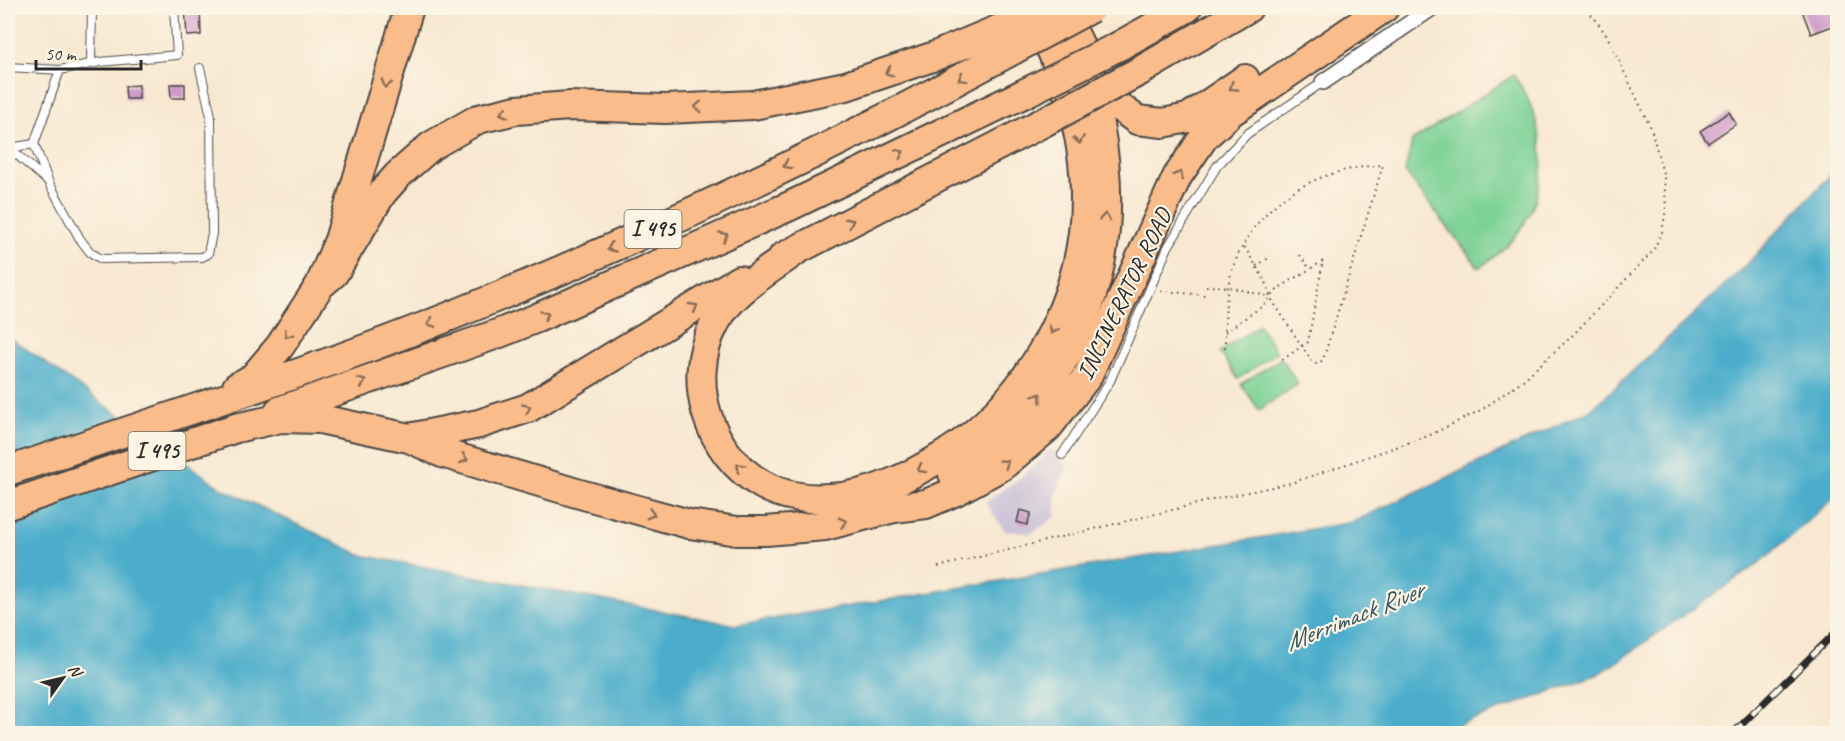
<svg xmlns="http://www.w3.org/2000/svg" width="1845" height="741" font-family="Caveat,sans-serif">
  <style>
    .industrial { fill: #c9bfd7 }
    .green { fill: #7dd296; stroke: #547e60; stroke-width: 1.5 }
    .water { fill: #4cadcb; stroke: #3c6c7b; stroke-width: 1.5 }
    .building { fill: #cd97ca }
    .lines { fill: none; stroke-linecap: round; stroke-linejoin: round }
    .lane-casing { stroke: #4a4744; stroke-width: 10 }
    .street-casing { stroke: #4a4744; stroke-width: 18 }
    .highway-casing { stroke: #4a4744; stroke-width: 32 }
    .path { stroke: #4a4744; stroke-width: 2; stroke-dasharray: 1.5 4.5; stroke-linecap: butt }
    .lane { stroke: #fff; stroke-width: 8 }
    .street { stroke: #fff; stroke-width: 15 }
    .highway { stroke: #fabc8b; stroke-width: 28 }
    .rail-casing { stroke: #2b2b2b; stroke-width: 7 }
    .rail { stroke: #fcf5e5; stroke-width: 4.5; stroke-dasharray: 14; stroke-linecap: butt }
    .highway-bridge-casing { stroke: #4a4744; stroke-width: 32; stroke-linecap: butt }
    .highway-bridge { stroke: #fabc8b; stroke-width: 28 }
    .oneway { stroke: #886c56 }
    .labels { text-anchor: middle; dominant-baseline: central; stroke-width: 4.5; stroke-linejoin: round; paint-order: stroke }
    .shield { fill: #fcf5e5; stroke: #6a6863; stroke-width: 1.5 }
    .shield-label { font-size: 22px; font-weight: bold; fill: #2b2b2b }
    .street-label { font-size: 24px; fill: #2b2b2b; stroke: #fcf5e5 }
    .water-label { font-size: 26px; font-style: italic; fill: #375863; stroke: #fcf5e5 }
  </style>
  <rect width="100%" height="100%" fill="#fcf5e5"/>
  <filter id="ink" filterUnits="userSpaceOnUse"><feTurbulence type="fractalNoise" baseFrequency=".0167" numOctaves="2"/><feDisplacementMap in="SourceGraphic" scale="12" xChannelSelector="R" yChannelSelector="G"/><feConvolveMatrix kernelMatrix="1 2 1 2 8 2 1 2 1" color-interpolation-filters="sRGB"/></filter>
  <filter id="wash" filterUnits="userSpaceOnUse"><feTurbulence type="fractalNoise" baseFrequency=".008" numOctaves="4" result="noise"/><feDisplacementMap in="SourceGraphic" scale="24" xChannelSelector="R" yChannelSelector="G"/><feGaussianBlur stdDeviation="1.35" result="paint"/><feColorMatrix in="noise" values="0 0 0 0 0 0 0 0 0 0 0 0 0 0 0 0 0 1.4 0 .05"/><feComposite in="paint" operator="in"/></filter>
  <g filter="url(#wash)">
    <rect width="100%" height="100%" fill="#f8e8d1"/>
    <path class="industrial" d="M 1051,449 L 1067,465 L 1056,495 L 1056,517 L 1031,533 L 1005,531 L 985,502 L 1021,477 Z"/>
    <path class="green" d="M 1514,75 C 1548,126 1554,188 1514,238 C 1504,250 1492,259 1479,268 L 1405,172 L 1412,141 Z
      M 1259,325 L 1277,352 L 1238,379 L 1220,352 Z
      M 1281,358 L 1298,384 L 1259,410 L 1241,384 Z"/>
    <path class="water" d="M 1837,168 L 1837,495 L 1762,561 L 1599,674 L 1450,728 L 1432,733 L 8,733 L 8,336 L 221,488 L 361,555 L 736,625 L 1353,522 L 1592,409 L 1747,264 Z"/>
    <g id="blocks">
      <path class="building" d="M 185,8 L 200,8 L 201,35 L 187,36 Z
        M 1801,8 L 1838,8 L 1838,24 L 1811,34 Z
        M 170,84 L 185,84 L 185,98 L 171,98 Z
        M 139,85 L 139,99 L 126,99 L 125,86 Z
        M 1729,112 L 1736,124 L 1708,143 L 1700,131 Z
        M 1020,510 L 1031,513 L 1027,525 L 1017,522 Z"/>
    </g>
  </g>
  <g filter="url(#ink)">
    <use href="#blocks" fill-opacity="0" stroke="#4a4744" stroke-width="1.5"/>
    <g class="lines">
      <g class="lane-casing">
        <path id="lane" d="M 91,64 L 92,8
          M 8,67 L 60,70 L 100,62 L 177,55 L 174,8
          M 60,70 L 34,144 L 49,183 L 80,239 L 90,252 L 101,259 L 202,257 L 208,254 L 212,233 L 211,116 L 200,68
          M 8,147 L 45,179
          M 9,148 L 34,144
          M 1062,455 L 1110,381 L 1168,247 L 1217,166 L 1247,134 L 1323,82"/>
      </g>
      <g class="street-casing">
        <path id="street" d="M 1323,82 L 1432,8"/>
      </g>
      <g class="highway-casing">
        <path id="highway" d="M 1119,46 L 1187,8
          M 1140,71 L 1248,8
          M 1091,76 L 1115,104 L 1137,120 L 1163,123 L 1188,118 L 1245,79
          M 798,249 C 769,271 731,291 714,325 C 685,381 708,454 763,485 C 783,496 808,500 830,498 C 872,496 911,476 946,454 C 1030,400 1086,296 1085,196 C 1085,132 1063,67 1032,11
          M 783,257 L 1042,123
          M 320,285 L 334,273 L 382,193 L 398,175 L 431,146 L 478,119 L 516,110 L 570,106 L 666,109 L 753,105 L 846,86 L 935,56 L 1002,28
          M 237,387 L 253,378 L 280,346 L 320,285 L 339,240 L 409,8
          M 279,411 L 500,333 L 537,318 L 790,206 L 1027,92
          M 409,438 L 479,424 L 528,408 L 739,280
          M 8,471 C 153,422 300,376 443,319 C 638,241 829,151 1013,50
          M 953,474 C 1028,429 1082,349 1100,264 C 1110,216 1107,166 1098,119 C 1095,104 1093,89 1090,74 C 1084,51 1072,28 1060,8
          M 8,505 L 236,428 L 281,418 L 320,419 L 409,438 L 442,453 L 580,494 L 689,524 L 738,531 L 766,531 L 825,526 L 894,508 L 926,504 L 956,491 L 1002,466 L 1048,427 L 1087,377 L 1177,177 L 1204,137 L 1231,112 L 1384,8"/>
      </g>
      <path class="path" d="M 1300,255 L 1309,268
        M 1256,266 L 1269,258
        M 1206,286 L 1229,287 L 1270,297
        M 1161,291 L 1205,295
        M 1225,332 L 1264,305 L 1279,288 L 1323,261 L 1308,342 L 1282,360
        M 1225,348 C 1225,320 1224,289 1235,262 C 1262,198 1316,169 1383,165 L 1323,360 L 1317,364 L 1313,363 L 1270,297 L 1268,286 L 1244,246
        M 938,567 L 1225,497 L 1291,483 L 1428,436 L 1483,409 L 1523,380 L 1570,338 L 1653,251 L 1662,232 L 1666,209 L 1664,177 L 1651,128 L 1608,38 L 1596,20 L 1585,8"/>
      <use href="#lane" class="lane"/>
      <use href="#street" class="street"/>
      <use href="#highway" class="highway"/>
      <g class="rail-casing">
        <path id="rail" d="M 1732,734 L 1838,630"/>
      </g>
      <use href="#rail" class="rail"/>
      <g class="highway-bridge-casing">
        <path id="highway-bridge" d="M 1002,28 L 1044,8
          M 1013,50 L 1091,8
          M 1027,92 L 1119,46
          M 1042,123 L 1140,71"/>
      </g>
      <use href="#highway-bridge" class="highway-bridge"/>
    </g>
    <defs><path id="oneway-chevron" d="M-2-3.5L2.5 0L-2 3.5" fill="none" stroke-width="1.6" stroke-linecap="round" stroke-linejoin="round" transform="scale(1.5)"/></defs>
    <g class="oneway">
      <use href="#oneway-chevron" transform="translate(889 72) rotate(161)"/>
      <use href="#oneway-chevron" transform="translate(962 78) rotate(151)"/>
      <use href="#oneway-chevron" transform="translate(386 84) rotate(107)"/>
      <use href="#oneway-chevron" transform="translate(1233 87) rotate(146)"/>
      <use href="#oneway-chevron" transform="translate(698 107) rotate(177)"/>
      <use href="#oneway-chevron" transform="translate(504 113) rotate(167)"/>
      <use href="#oneway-chevron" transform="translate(1079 140) rotate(80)"/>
      <use href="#oneway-chevron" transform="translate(900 153) rotate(-26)"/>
      <use href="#oneway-chevron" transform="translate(787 165) rotate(154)"/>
      <use href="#oneway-chevron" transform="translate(1179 175) rotate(-59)"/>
      <use href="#oneway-chevron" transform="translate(1105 217) rotate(-86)"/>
      <use href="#oneway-chevron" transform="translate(850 222) rotate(-27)"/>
      <use href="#oneway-chevron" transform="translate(724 236) rotate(-24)"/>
      <use href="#oneway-chevron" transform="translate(611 248) rotate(157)"/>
      <use href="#oneway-chevron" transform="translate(694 307) rotate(-31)"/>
      <use href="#oneway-chevron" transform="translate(545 315) rotate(-24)"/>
      <use href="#oneway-chevron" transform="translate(431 323) rotate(160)"/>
      <use href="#oneway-chevron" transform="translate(1053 330) rotate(114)"/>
      <use href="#oneway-chevron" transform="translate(288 334) rotate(123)"/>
      <use href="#oneway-chevron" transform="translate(362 382) rotate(-20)"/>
      <use href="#oneway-chevron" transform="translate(1038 397) rotate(-54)"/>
      <use href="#oneway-chevron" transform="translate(527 408) rotate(-24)"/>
      <use href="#oneway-chevron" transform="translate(464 459) rotate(17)"/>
      <use href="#oneway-chevron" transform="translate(1005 463) rotate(-37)"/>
      <use href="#oneway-chevron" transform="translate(740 467) rotate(-135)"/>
      <use href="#oneway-chevron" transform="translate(921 469) rotate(151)"/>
      <use href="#oneway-chevron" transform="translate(651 514) rotate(15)"/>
      <use href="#oneway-chevron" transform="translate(843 522) rotate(-14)"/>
    </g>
  </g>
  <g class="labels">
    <g class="shield">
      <rect x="624.5" y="210" width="57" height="38" rx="4.5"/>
      <rect x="128.5" y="432" width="57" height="38" rx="4.5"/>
    </g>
    <g class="shield-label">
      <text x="653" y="229">I 495</text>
      <text x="157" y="451">I 495</text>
    </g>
    <g class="street-label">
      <text transform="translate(1124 294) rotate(-64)">INCINERATOR ROAD</text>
    </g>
    <g class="water-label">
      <text transform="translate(1354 616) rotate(-22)">Merrimack River</text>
    </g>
  </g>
  <rect width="1845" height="741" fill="none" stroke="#fcf5e5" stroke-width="30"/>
  <g transform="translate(63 678) rotate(56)" stroke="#fcf5e5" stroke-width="4.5" paint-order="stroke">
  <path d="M0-4.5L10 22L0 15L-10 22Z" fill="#2b2b2b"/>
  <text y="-9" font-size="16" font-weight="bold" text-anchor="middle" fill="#2b2b2b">N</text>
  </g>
  <path d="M36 60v9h105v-9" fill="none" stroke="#2b2b2b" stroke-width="3"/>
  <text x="45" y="60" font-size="18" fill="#2b2b2b" stroke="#fcf5e5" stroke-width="4.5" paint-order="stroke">50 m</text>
</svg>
